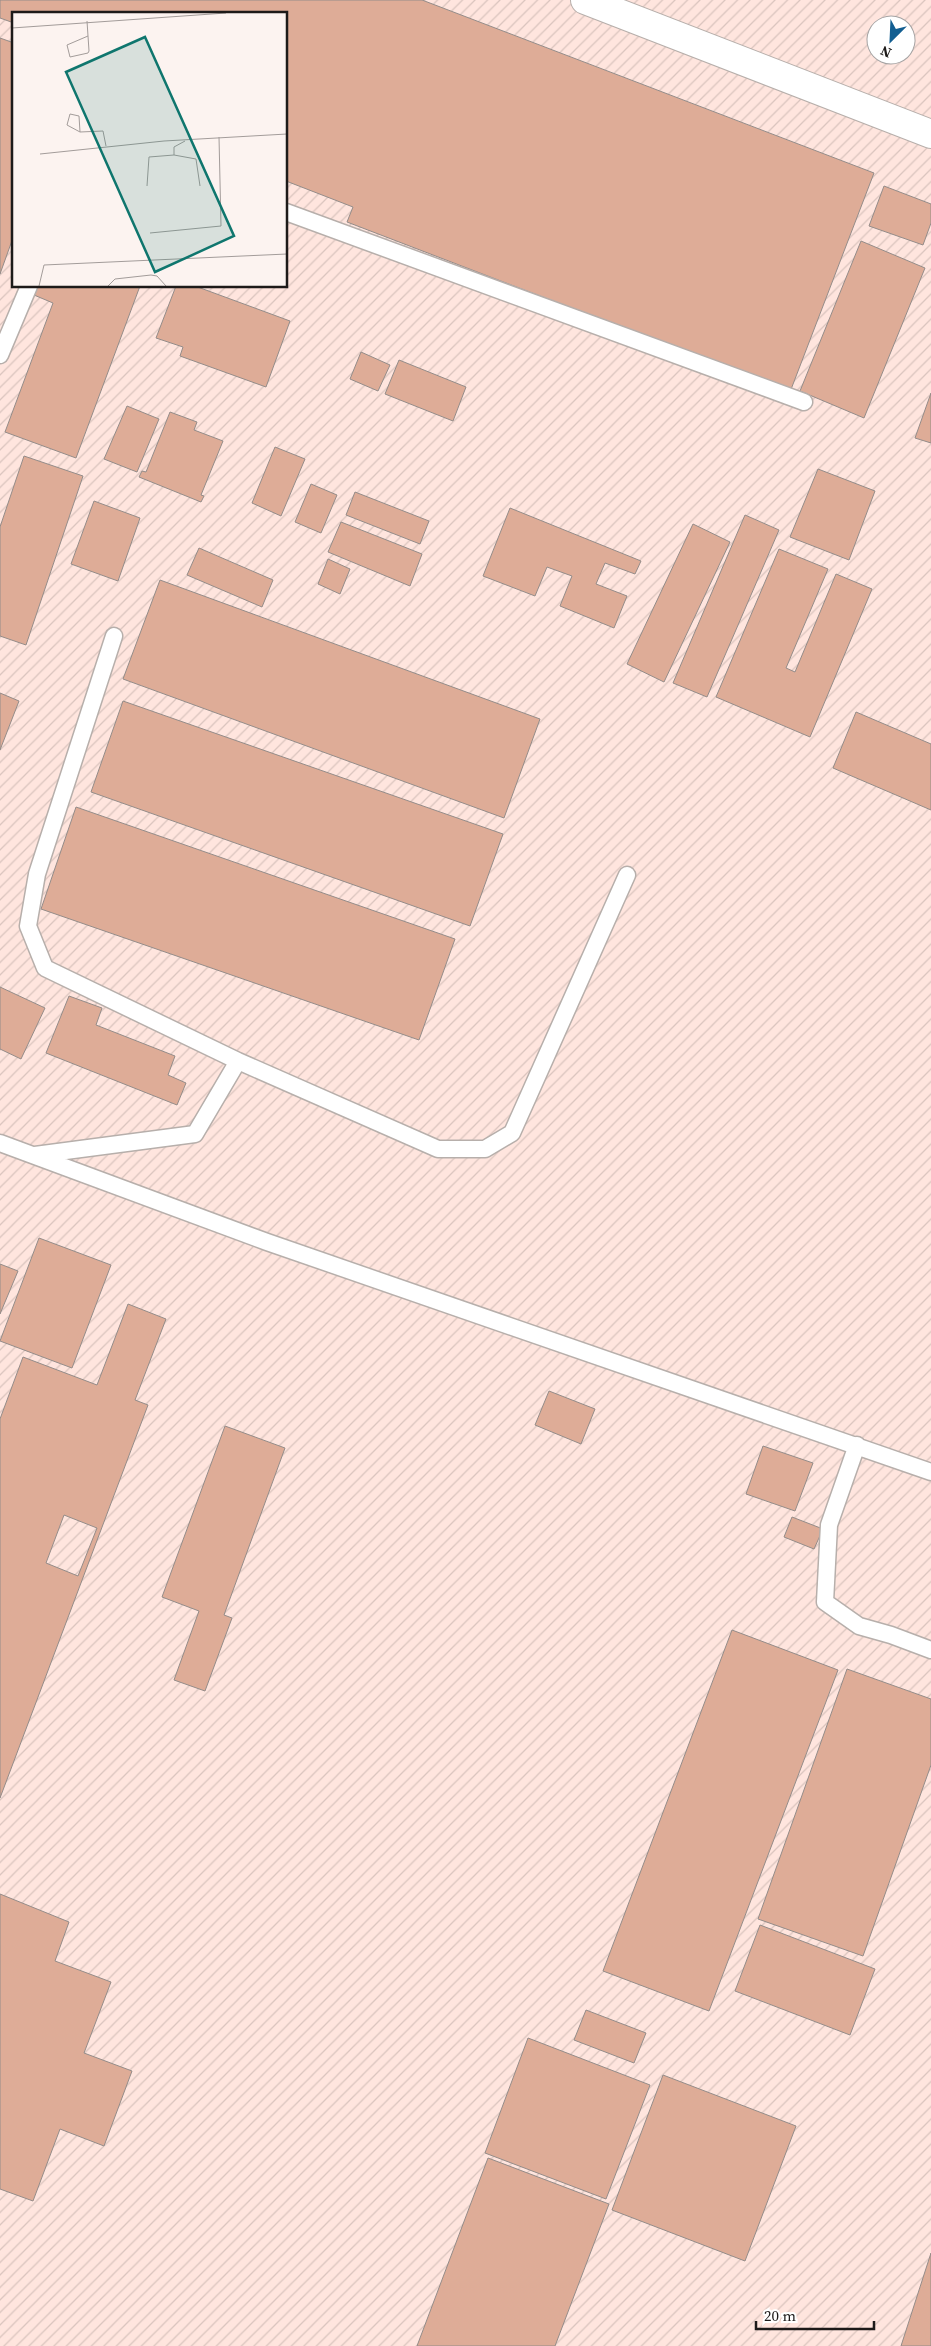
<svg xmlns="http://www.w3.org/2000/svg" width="931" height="2346" font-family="'Source Serif 4',serif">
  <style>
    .industrial { fill: url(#industrial-furrows); fill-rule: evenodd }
    .building { fill: #deac97; stroke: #948c89; fill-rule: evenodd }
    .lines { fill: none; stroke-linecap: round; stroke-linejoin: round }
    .service-casing { stroke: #b7afab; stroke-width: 19 }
    .minor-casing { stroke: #b7afab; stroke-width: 30 }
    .service { stroke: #fff; stroke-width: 16 }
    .minor { stroke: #fff; stroke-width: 28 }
    .inset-road { fill: none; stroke: #a39c9a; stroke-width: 1 }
    .view { fill: #0f766e; fill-opacity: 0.15; stroke: #0f766e; stroke-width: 2.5 }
    .inset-edge { fill: none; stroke: #1d1a19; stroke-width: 2.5 }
  </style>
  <defs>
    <pattern id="industrial-furrows" width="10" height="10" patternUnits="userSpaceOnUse" patternTransform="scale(1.25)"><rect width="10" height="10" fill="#ffe5de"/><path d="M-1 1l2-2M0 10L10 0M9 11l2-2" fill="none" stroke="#dac4be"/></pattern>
  </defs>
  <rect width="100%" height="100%" fill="#fcf3f0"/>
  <path class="industrial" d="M 0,0 L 931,0 L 931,2346 L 0,2346 ZM 14,14 L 286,14 L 286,286 L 14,286 ZM 876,25 L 906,25 L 906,55 L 876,55 Z"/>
  <path class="building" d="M 0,0 L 422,0 L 874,173 L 790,392 L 347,222 L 353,207 L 286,181 L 286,14 L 14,14 L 14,23 L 0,18 Z
    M 0,38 L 14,43 L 14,235 L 0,274 Z
    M 884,186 L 931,204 L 931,223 L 923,245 L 869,226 Z
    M 861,241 L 925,268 L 864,418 L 800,391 Z
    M 37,286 L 140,286 L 76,458 L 5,432 L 53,303 L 34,295 Z
    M 176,286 L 195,286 L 290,321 L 266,387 L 180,356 L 183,347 L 156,338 Z
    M 361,352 L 390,365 L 378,391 L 350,379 Z
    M 399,360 L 466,387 L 453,421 L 385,394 Z
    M 931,393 L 931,443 L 915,438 Z
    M 127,406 L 159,419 L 137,472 L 104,459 Z
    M 170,412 L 197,422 L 194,430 L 223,441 L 201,495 L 204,496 L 201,502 L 139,477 L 142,471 L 146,472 Z
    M 275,447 L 305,459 L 281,516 L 252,503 Z
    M 24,456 L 83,476 L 26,645 L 0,636 L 0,527 Z
    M 818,469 L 875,491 L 849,560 L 790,537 Z
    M 311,484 L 337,495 L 321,533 L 295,522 Z
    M 355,492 L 429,521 L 420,544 L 346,515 Z
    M 94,501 L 140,518 L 118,581 L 71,564 Z
    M 510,508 L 641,561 L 635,574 L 605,563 L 596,584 L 627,596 L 614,628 L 560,606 L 572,576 L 547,567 L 535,596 L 483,576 Z
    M 745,515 L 779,530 L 707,697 L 673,683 Z
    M 341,522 L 422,554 L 410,586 L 328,552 Z
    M 693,524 L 730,542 L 664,682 L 627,664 Z
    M 199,548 L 273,580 L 262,607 L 187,575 Z
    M 779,549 L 828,569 L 786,668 L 795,672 L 836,574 L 872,589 L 810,737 L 716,697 Z
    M 328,559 L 350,569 L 340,594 L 318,584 Z
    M 160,580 L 540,719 L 504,818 L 123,679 Z
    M 0,693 L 19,701 L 0,750 Z
    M 123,701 L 503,834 L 470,926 L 91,792 Z
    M 856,712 L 931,744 L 931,810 L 833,768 Z
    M 76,807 L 455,939 L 419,1040 L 41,909 Z
    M 0,987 L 45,1008 L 21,1059 L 0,1049 Z
    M 69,996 L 102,1008 L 96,1025 L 175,1056 L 168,1075 L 186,1083 L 177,1105 L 46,1053 Z
    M 39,1238 L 111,1265 L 72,1368 L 0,1341 Z
    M 0,1264 L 18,1271 L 0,1314 Z
    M 128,1304 L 166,1319 L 135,1400 L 148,1405 L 0,1798 L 0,1419 L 23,1357 L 97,1385 ZM 64,1515 L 97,1528 L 78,1576 L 46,1563 Z
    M 549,1391 L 595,1409 L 581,1444 L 535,1425 Z
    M 225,1426 L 285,1448 L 224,1615 L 232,1618 L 205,1691 L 174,1680 L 199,1611 L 162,1597 Z
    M 763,1446 L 813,1463 L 795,1511 L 746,1494 Z
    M 792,1517 L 823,1529 L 814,1549 L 784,1537 Z
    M 732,1630 L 838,1670 L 709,2011 L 603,1971 Z
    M 847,1669 L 931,1699 L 931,1765 L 863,1956 L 758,1919 Z
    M 0,1894 L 69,1922 L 55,1961 L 111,1982 L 84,2053 L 132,2071 L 104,2146 L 60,2129 L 33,2201 L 0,2189 Z
    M 760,1925 L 875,1969 L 850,2035 L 735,1991 Z
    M 586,2010 L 646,2033 L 634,2063 L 574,2040 Z
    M 528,2038 L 650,2085 L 606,2199 L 485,2153 Z
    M 663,2075 L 796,2126 L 745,2261 L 612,2210 Z
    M 488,2158 L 609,2204 L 555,2346 L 417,2346 Z
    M 931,2253 L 931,2346 L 901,2346 Z"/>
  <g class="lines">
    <g class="service-casing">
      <path id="service" d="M 286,212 L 804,402
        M 0,355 L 29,286
        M 114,636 L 37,874 L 28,926 L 45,968 L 238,1061 L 438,1149 L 485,1149 L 512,1133 L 627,875
        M 0,1143 L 267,1242 L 931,1472
        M 35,1155 L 195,1134 L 238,1061
        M 857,1445 L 829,1525 L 825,1602 L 859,1626 L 891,1635 L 931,1650"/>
    </g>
    <g class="minor-casing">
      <path id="minor" d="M 585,0 L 931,134"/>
    </g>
    <use href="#service" class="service"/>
    <use href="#minor" class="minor"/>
  </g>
  <g transform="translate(12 12)">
    <rect width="275" height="275" fill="#fcf3f0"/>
    <path class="inset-road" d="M 75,9 L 77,39 L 76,41 L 58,45 L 55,33 L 76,24M 0,16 L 214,1M 68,120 L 67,104 L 58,102 L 55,113 L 68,120 L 91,119 L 94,134M 28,142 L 152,129 L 275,122M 162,143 L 162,135 L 173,129M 135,174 L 137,145 L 162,143 L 184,147 L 188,174M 138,221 L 209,214 L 207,125M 27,274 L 32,253 L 275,242M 96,274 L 103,267 L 139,263 L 145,264 L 154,274"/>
    <path class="view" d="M 133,25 L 222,224 L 143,260 L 54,60 Z"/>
    <rect width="275" height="275" class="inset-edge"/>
  </g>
  <g transform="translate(891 40) rotate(204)"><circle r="24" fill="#ffffff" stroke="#a5a3a3"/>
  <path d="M0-4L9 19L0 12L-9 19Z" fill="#125e91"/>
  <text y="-8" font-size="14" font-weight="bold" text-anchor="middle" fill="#1d1a19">N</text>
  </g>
  <path d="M756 2321v8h118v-8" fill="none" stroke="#1d1a19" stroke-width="2.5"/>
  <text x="764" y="2321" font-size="15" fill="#1d1a19" stroke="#ffffff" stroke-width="4" paint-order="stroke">20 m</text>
</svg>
